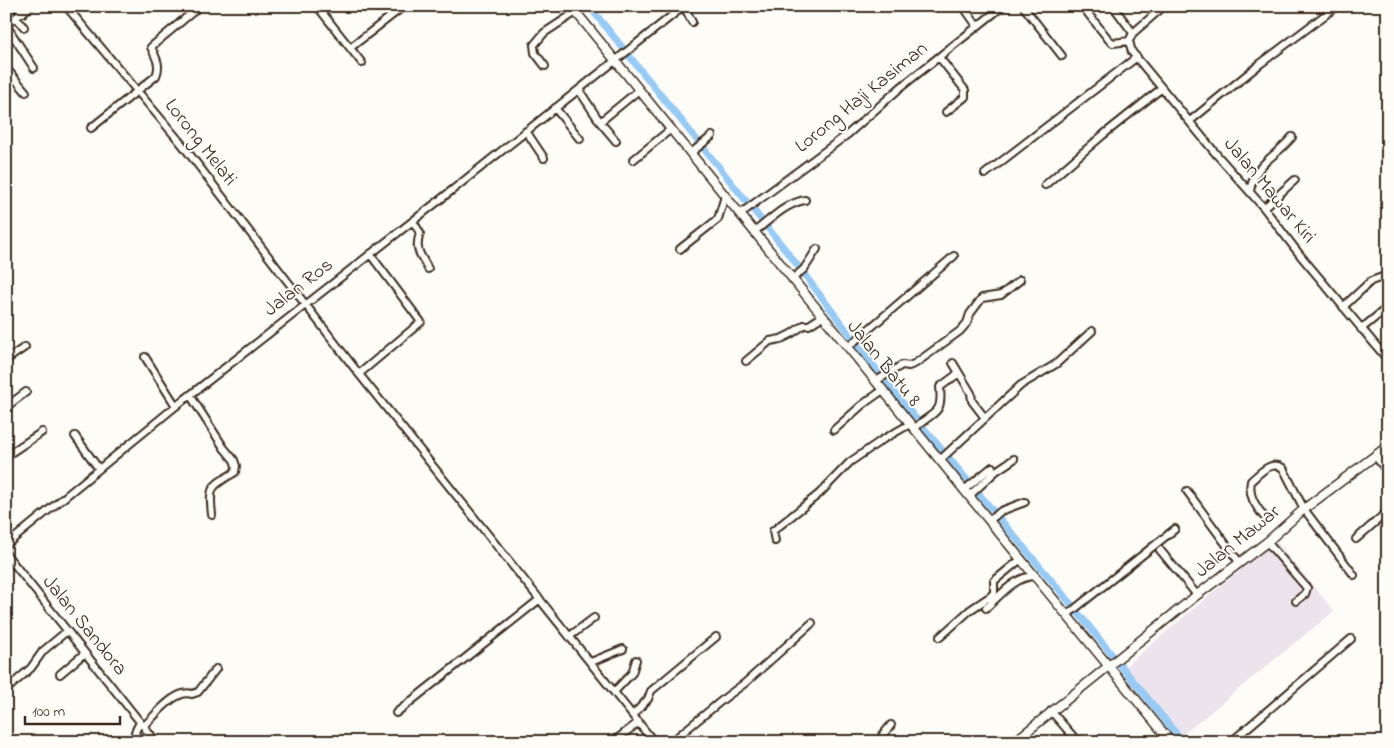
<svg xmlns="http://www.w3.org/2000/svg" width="1394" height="748" font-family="'Indie Flower',sans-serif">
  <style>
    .built { fill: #ede3ec }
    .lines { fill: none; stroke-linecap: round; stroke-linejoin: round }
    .canal { stroke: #97cbf5; stroke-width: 7 }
    .minor-casing { stroke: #3b2a1e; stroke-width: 10 }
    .tertiary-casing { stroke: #3b2a1e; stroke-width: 11 }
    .minor { stroke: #fdfcf7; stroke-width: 6 }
    .tertiary { stroke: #fdfcf7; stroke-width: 8 }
    .labels { text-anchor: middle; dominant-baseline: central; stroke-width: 4; stroke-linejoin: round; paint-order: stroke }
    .street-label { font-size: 20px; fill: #3b2a1e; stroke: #fdfcf7 }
  </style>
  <rect width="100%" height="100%" fill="#fdfcf7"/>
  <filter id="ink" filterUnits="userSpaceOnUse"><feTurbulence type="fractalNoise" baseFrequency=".02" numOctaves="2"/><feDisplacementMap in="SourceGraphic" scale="10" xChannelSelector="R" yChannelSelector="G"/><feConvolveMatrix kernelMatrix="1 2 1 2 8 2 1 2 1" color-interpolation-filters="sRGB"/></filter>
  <g filter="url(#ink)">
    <path class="built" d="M 1275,540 L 1334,611 L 1180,737 L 1122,669 Z"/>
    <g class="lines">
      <path class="canal" d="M 589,6 L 788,253 L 896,395 L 1057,587 L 1183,742"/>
      <g class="minor-casing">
        <path id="minor" d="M 16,6 L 23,13
          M 66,6 L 181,143 L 359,374 L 654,742
          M 317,6 L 362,63
          M 684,6 L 692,22
          M 963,6 L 977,26
          M 1023,6 L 1062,56
          M 1082,6 L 1109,40 L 1113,43 L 1129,41
          M 1113,6 L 1133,33
          M 16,18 L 24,27
          M 6,25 L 34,68
          M 6,25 L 31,6
          M 1129,41 L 1132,52 L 1217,155 L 1264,208 L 1300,255 L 1388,360
          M 1129,41 L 1133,33 L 1164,6
          M 350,48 L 404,6
          M 939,57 L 965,90 L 965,97 L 946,112
          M 545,66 L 535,53 L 534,45 L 544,33 L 576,12
          M 6,68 L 26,92
          M 579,90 L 600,122 L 616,141
          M 555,108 L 580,139
          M 1190,121 L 1260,64 L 1337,6
          M 600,122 L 639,90
          M 91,128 L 156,76 C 161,65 156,58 151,47 L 195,10 L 194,6
          M 526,131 L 544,158
          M 691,153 L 712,136
          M 633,160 L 671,129
          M 985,174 L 1137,57
          M 1045,185 L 1103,135 L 1162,88
          M 1250,191 C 1255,162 1275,158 1292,137
          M 1264,208 L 1295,180
          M 740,214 L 848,134 L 901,87 L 1003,6
          M 413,221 L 420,233 C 414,251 421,254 428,269
          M 754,232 C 770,220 786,203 805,200
          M 680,249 L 718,219 L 725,196
          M 792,279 L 804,269 L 817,249
          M 1343,307 L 1371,281 L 1388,275
          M 1361,329 L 1388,307
          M 848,347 L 954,256
          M 145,357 L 176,406
          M 6,360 L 25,347
          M 746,361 L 770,341 L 781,339 L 791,334 L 804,325 L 809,325 L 823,316
          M 953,363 L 971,393 L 972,401 L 985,418
          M 359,374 L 421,322 L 370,254
          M 876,381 L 902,365 L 909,366 L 916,363 L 960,331 L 967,323 L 970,314 L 982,298 L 1001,295 L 1020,280
          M 190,395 L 224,448 L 234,460 L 236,466 L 235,472 C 210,488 209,485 212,515
          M 6,407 L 26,392
          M 914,429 C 933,410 943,417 940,387 L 959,373
          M 834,430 L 862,405 L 883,390
          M 75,436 L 99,469
          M 6,456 L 42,432
          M 1375,456 L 1388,472
          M 940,460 L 1021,385 L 1056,364 L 1092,331
          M 964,490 L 992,467
          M 1187,491 L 1239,562
          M 969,496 L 996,471 L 1014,459
          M 1265,518 C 1256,506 1248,497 1251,481 C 1260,473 1271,460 1283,468 L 1304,509 L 1354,575
          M 989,521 L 1001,511 L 1025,502
          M 1356,539 L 1388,511
          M 775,541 L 773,531 L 819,494 L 850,462 L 882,440 L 910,424
          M 1267,542 L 1307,588 L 1305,594 L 1296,601
          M 6,545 L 176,406 L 441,199 L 684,6
          M 1160,550 L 1197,595
          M 6,554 L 156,742
          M 986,608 C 1000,596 1015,576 1035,576
          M 1067,615 L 1175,529
          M 570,636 L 594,618
          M 940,637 L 970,610 L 991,596 L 994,592 L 994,581 L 1021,559
          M 591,662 L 623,649
          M 60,674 L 85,653
          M 6,690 L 31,668 L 43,651 L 67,631
          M 615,691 L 632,673 L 636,660
          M 1051,711 L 1078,742
          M 396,713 L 540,599
          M 633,715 L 648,699 L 651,691 L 716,637
          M 140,722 L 135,732 C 136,736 138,738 142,739 L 151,735
          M 144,726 C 155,716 176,688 192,694 L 198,692 L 216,669
          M 613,742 L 639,722
          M 671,742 L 726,697 L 745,683 L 812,623
          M 883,742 L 882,736 L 891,725
          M 1231,742 L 1351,639"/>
      </g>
      <g class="tertiary-casing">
        <path id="tertiary" d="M 571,6 L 969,496 L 1171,742
          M 1014,742 L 1197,595 L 1267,542 L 1304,509 L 1388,446"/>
      </g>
      <use href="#minor" class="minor"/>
      <use href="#tertiary" class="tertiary"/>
    </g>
  </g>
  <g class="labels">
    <g class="street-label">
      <text transform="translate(862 98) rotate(-39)">Lorong Haji Kasiman</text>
      <text transform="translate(200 143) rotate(52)">Lorong Melati</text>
      <text transform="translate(1269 191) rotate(50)">Jalan Mawar Kiri</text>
      <text transform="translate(299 288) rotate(-38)">Jalan Ros</text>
      <text transform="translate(883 364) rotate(51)">Jalan Batu 8</text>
      <text transform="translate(1238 542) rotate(-39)">Jalan Mawar</text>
      <text transform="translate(84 626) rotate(51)">Jalan Sandora</text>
    </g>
  </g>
  <rect width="1394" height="748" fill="none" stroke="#fdfcf7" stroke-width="25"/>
  <rect x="12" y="12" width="1369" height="723" fill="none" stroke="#3b2a1e" stroke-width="2" filter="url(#ink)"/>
  <path d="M25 716v8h95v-8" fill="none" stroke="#3b2a1e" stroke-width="2.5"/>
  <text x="32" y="716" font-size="15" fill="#3b2a1e" stroke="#fdfcf7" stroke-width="4" paint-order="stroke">100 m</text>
</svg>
